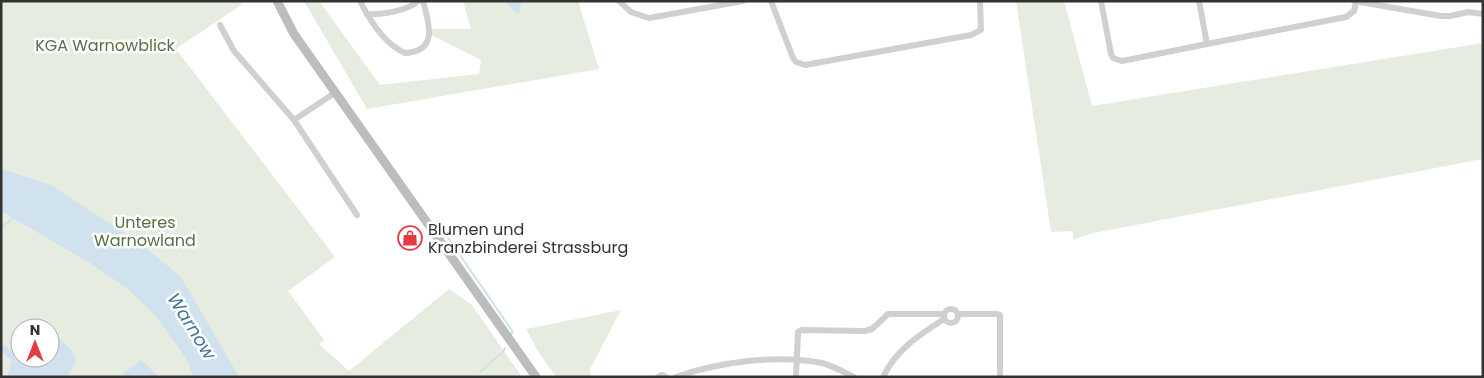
<svg xmlns="http://www.w3.org/2000/svg" width="1484" height="378" font-family="Poppins,sans-serif">
  <style>
    .green { fill: #e6ecdf; fill-rule: evenodd }
    .water { fill: #cfe2ee }
    .lines { fill: none; stroke-linecap: round; stroke-linejoin: round }
    .stream { stroke: #cfe2ee; stroke-width: 2 }
    .minor { stroke: #d0d0d0; stroke-width: 6 }
    .secondary { stroke: #bdbdbd; stroke-width: 9 }
    .labels { text-anchor: middle; dominant-baseline: central; stroke-width: 5; stroke-linejoin: round; paint-order: stroke }
    .park-label { font-size: 16px; fill: #56703f; stroke: #fff }
    .poi-label { font-size: 16px; fill: #333; stroke: #fff; text-anchor: start }
    .water-label { font-size: 18px; font-style: italic; fill: #3f7597; stroke: #fff }
  </style>
  <rect width="100%" height="100%" fill="#fff"/>
  <path class="green" d="M 1,1 L 240,1 L 241,5 L 176,49 L 335,257 L 288,291 L 324,340 L 319,344 L 349,371 L 449,289 L 472,305 L 522,377 L 1,377 ZM 20,328 L 50,328 L 50,358 L 20,358 Z
    M 304,1 L 319,1 L 380,85 L 479,74 L 481,60 L 429,34 L 430,29 L 471,29 L 463,1 L 578,1 L 599,69 L 367,109 Z
    M 1016,1 L 1064,1 L 1092,106 L 1483,43 L 1483,159 L 1093,233 L 1073,240 L 1073,231 L 1051,232 Z
    M 621,310 L 590,369 L 591,377 L 556,377 L 536,348 L 526,329 Z"/>
  <path class="water" d="M 505,1 L 521,1 L 520,12 L 516,13 Z
    M 1,169 L 51,185 L 141,244 L 181,277 L 239,377 L 194,377 L 186,358 L 155,315 L 128,289 L 90,263 L 1,211 Z
    M 50,331 L 72,350 L 76,361 L 67,377 L 5,377 L 8,374 L 12,360 L 1,352 L 1,343 L 20,358 L 50,358 Z
    M 141,360 L 159,377 L 119,377 Z"/>
  <g class="lines">
    <path class="stream" d="M 1,228 L 15,217
      M 444,232 L 513,332 L 511,334
      M 480,372 L 503,352 L 505,348"/>
    <path class="minor" d="M 360,1 C 370,21 384,44 405,53 C 439,51 429,23 423,1
      M 619,1 L 631,12 L 649,18 L 743,1
      M 771,1 L 793,58 L 796,62 L 805,65 L 971,35 L 981,30 L 980,1
      M 1101,1 L 1111,54 L 1113,58 L 1122,61 L 1207,44 L 1199,1
      M 1354,1 L 1441,16 L 1450,16 L 1468,12 L 1483,14
      M 367,14 C 380,15 408,11 418,1
      M 220,25 L 234,51 L 294,120 L 357,215
      M 1207,44 L 1346,17 L 1354,11 L 1356,2
      M 294,120 L 336,92
      M944 316a7 7 0 1 1 14 0a7 7 0 1 1-14 0Z
      M 958,314 L 996,314 L 1000,315 L 1000,377
      M 658,377 L 662,375 L 666,377
      M 676,377 C 718,362 779,354 822,363 C 833,366 844,372 854,377
      M 796,377 L 798,332 L 802,330 L 865,331 L 872,329 L 888,314 L 944,314
      M 883,377 C 896,350 919,335 944,319"/>
    <path class="secondary" d="M 277,1 L 294,34 L 536,377"/>
  </g>
  <defs>
    <g id="shop-ring" transform="scale(1.25)"><circle r="9.5" fill="#fff" stroke="#e63946" stroke-width="1.5"/><path d="M-5-2.5h2.3a2.7 3.5 0 0 1 5.4 0H5L5.5 6h-11ZM-1.5-2.5h3a1.5 2.3 0 0 0-3 0Z" fill="#e63946"/></g>
  </defs>
  <g fill-rule="evenodd">
    <use href="#shop-ring" x="410" y="238"/>
  </g>
  <g class="labels">
    <g class="park-label">
      <text x="105" y="45">KGA Warnowblick</text>
      <text x="145" y="222">Unteres<tspan x="145" dy="18">Warnowland</tspan></text>
    </g>
    <g class="poi-label">
      <text x="428" y="229">Blumen und<tspan x="428" dy="18">Kranzbinderei Strassburg</tspan></text>
    </g>
    <g class="water-label">
      <text transform="translate(192 326) rotate(58)">Warnow</text>
    </g>
  </g>
  <rect width="1484" height="378" fill="none" stroke="#333333" stroke-width="5"/>
  <g transform="translate(35 343)"><circle r="24" fill="#ffffff" stroke="#adadad"/>
  <path d="M0-4L9 19L0 12L-9 19Z" fill="#e63946"/>
  <text y="-8" font-size="14" font-weight="bold" text-anchor="middle" fill="#333333">N</text>
  </g>
</svg>
